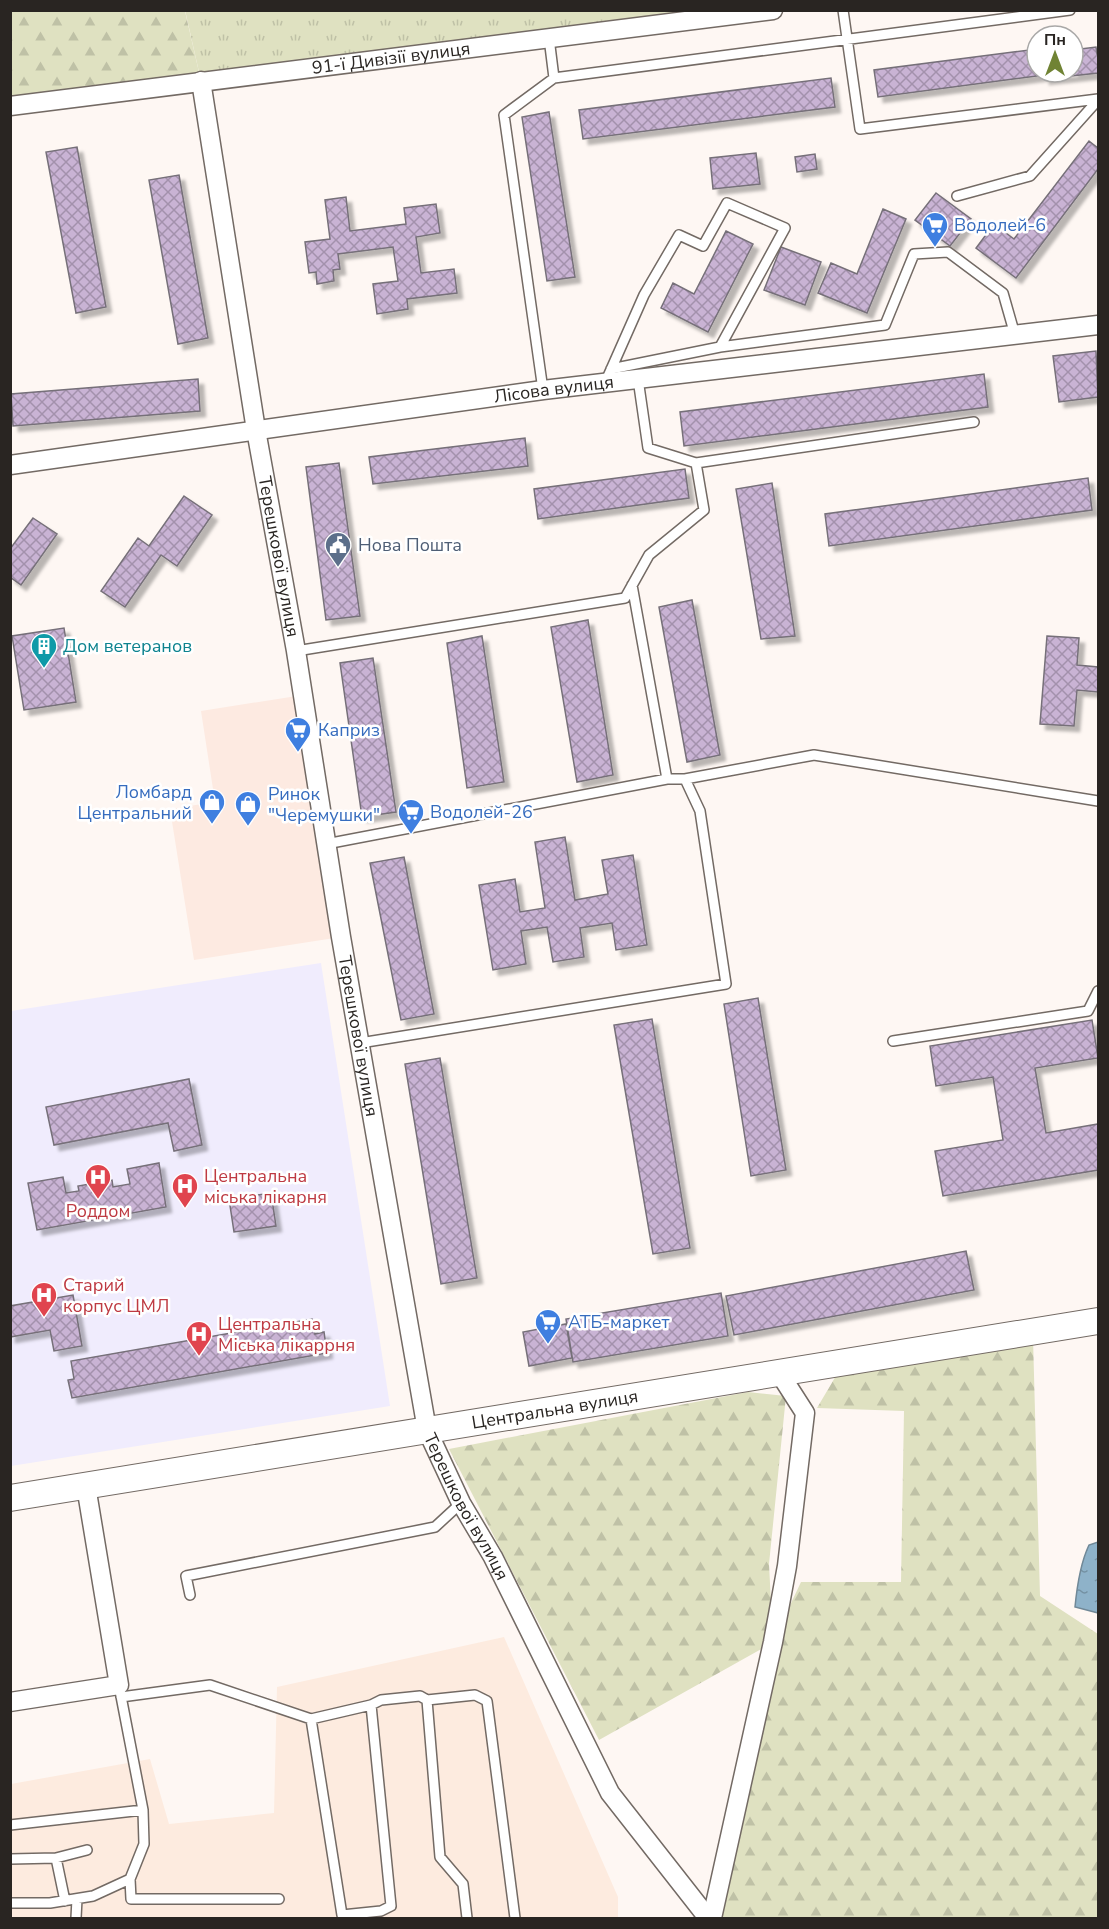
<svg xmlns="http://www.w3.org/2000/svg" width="1109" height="1929" font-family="'Nunito Sans',sans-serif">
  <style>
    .commercial { fill: #fdeae1 }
    .built { fill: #fdebdf }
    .medical { fill: #f0ecfd }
    .grass { fill: url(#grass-tufts) }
    .forest { fill: url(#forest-firs) }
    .water { fill: url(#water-ripples); stroke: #708897; stroke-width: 1.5 }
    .building { fill: url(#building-cross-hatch); stroke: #767079; stroke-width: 1.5; filter: url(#shadow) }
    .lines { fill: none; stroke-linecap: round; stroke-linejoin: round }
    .service-casing { stroke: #736a64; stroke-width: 12 }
    .minor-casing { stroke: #736a64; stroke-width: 21 }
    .secondary-casing { stroke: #736a64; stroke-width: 28 }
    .service { stroke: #fff; stroke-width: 9 }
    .minor { stroke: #fff; stroke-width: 18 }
    .secondary { stroke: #fff; stroke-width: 26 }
    .labels { text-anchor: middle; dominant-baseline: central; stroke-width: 5; stroke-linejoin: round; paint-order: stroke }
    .street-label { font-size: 18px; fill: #292522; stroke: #fff }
    .shop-label { font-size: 18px; fill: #366cbe; stroke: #fff; text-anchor: start }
    .service-label { font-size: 18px; fill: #4e5e75; stroke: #fff; text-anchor: start }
    .culture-label { font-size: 18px; fill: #0d838f; stroke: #fff; text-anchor: start }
    .health-label { font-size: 18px; fill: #be3a42; stroke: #fff; text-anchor: start }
  </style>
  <defs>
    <pattern id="grass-tufts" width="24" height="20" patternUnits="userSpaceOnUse" patternTransform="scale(1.5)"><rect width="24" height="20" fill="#dfe1c1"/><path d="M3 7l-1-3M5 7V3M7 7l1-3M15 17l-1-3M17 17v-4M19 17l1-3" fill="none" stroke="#bfc1a6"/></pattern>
    <pattern id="forest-firs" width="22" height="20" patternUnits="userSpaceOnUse" patternTransform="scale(1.5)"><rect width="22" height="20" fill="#dfe1c1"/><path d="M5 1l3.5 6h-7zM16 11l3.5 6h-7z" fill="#bfc1a6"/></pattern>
    <pattern id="water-ripples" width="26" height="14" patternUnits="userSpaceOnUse" patternTransform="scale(1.5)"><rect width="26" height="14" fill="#8eb2c9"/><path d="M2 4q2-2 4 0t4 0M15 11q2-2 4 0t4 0" fill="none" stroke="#7491a3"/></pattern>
    <pattern id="building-cross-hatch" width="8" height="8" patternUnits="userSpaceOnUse" patternTransform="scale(1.5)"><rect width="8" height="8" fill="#c9b3d4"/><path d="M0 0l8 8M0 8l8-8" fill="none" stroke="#a391ac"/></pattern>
    <filter id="shadow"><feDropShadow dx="5.5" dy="5.5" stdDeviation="1.5" flood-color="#0004"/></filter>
  </defs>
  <rect width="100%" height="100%" fill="#fef7f3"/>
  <path class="commercial" d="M 303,695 L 341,937 L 194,960 L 170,809 L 215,802 L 201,711 Z"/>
  <path class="built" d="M 504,1637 L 618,1897 L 618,1918 L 11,1918 L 11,1784 L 150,1759 L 169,1824 L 274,1813 L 277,1687 Z"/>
  <path class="medical" d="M 321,963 L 390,1406 L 11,1466 L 11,1011 Z"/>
  <path class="grass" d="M 185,10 L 773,11 L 201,81 Z"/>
  <path class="forest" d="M 10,11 L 185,11 L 201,81 L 11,106 Z
    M 1033,1338 L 1040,1596 L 1098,1634 L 1098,1918 L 712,1918 L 772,1643 L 599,1740 L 449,1449 L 748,1392 L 786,1396 L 769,1564 L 773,1641 L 801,1582 L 901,1582 L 904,1411 L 817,1408 L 840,1369 Z"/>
  <path class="water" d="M 1098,1542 L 1098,1613 L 1075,1607 C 1077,1586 1080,1564 1089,1545 Z"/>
  <path class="building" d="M 1096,47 L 1097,54 L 1098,54 L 1098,73 L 1044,79 L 1044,75 L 878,97 L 874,70 L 1037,49 L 1037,72 L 1073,72 L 1073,50 Z
    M 831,78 L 835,107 L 583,139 L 579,110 Z
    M 549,112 L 575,277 L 547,281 L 522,117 Z
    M 1089,141 L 1098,148 L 1098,169 L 1016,278 L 976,248 L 994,224 L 1014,239 Z
    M 77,147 L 106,307 L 76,313 L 46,152 Z
    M 756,153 L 760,184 L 713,189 L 710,158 Z
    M 815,154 L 817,169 L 797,172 L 795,157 Z
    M 179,175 L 208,338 L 178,344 L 149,180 Z
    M 936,193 L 971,219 L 950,246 L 915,220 Z
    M 346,197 L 350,231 L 406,224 L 404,208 L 436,204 L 440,233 L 416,237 L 421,273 L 454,269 L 457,293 L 407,299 L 408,309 L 377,314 L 373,284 L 398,281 L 393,247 L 338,254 L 340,269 L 333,270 L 334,281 L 317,284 L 316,272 L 309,273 L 305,242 L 330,239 L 325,200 Z
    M 883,209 L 906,219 L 867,313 L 818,293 L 831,263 L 857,274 Z
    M 726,231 L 753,244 L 708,332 L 661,308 L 673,283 L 694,294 Z
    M 781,247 L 821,262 L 805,305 L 764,290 Z
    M 1096,351 L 1098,397 L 1059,402 L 1053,356 Z
    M 984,374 L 988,407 L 684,446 L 680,412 Z
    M 198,379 L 200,411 L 13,426 L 11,394 Z
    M 525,438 L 528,466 L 373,484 L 369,457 Z
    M 339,463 L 360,616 L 326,620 L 306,467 Z
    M 685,469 L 689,498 L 538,519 L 534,489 Z
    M 1088,478 L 1092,510 L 829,546 L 825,514 Z
    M 772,483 L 795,636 L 761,639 L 736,489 Z
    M 184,496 L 212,515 L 177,566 L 161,555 L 125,607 L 101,591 L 138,538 L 149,546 Z
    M 33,518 L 57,534 L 21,585 L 10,577 L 10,549 Z
    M 692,600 L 720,755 L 687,762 L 659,607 Z
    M 588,620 L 613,775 L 577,782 L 551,627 Z
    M 64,628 L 76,702 L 24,710 L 12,636 Z
    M 482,636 L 504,782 L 467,788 L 447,643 Z
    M 1047,636 L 1079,638 L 1077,665 L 1098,667 L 1098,692 L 1077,690 L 1074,726 L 1040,724 Z
    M 373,658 L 396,812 L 362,817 L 340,663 Z
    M 565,837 L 575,900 L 608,894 L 602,860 L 633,855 L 647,945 L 616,950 L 612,923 L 580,928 L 584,957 L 553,962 L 547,927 L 521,931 L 526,964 L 493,970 L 479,885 L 515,879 L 520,912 L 545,908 L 535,842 Z
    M 404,857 L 434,1014 L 401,1020 L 370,863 Z
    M 758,998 L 786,1170 L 751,1176 L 724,1004 Z
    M 652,1019 L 690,1248 L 653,1254 L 614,1025 Z
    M 1092,1020 L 1098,1058 L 1035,1068 L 1046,1133 L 1098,1124 L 1098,1170 L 943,1196 L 935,1151 L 1003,1140 L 993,1077 L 936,1086 L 930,1046 Z
    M 440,1058 L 477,1278 L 441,1284 L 405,1064 Z
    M 189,1079 L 202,1145 L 174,1151 L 168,1123 L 54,1145 L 46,1107 Z
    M 159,1163 L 166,1207 L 37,1230 L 28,1183 L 63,1177 L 66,1193 L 79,1191 L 78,1186 L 112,1180 L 113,1187 L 130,1184 L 127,1169 Z
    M 271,1193 L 276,1226 L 234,1232 L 229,1199 Z
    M 966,1251 L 974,1290 L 734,1335 L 726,1296 Z
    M 721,1293 L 728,1336 L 573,1362 L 566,1319 Z
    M 73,1295 L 82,1346 L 54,1351 L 50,1330 L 10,1337 L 10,1306 Z
    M 312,1319 L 315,1334 L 324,1332 L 327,1353 L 72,1398 L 68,1380 L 74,1379 L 71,1361 Z
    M 566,1324 L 572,1358 L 529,1366 L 523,1332 Z"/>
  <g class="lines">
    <g class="service-casing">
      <path id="service" d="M 843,10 L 860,129 L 1098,99
        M 554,78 L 1070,10
        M 957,196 L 1030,176 L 1098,100
        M 720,347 L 885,325 L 914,254 L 948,252 L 1003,293 L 1015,335
        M 605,383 L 644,295 L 679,235 L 703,246 L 727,203 L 785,228 L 720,347 L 611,369
        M 543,390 L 504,115 L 554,78 L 549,38
        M 696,463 L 974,422
        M 632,585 L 667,779
        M 296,651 L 625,598 L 649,555 L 704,510 L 696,463 L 648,448 L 638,379
        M 685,779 L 814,755 L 1098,801
        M 326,844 L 667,779 L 685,779 L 700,811 L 726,984 L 360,1043
        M 893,1041 L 1088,1011 L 1098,991
        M 190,1595 L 186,1576 L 435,1527 L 461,1503
        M 121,1697 L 210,1685 L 311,1719 L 342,1915 L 381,1911 L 391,1906 L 371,1705
        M 427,1700 L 440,1857 L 463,1884 L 467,1918
        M 311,1719 L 371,1705 L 381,1700 L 420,1696 L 427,1700 L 475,1695 L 487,1701 L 515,1918
        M 10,1825 L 143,1810
        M 56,1858 L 87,1850
        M 10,1859 L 56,1858 L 65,1901
        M 130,1879 L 131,1899 L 279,1899
        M 10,1903 L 50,1903 L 93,1896 L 130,1879 L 144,1844 L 143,1810 L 120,1691
        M 76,1918 L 77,1899"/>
    </g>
    <g class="minor-casing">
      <g id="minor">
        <path id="s1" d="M 201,81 L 256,430 L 296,651 L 341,937 L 427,1430 L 461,1503 L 493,1557 L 610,1793 L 708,1918"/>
        <path id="s2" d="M 10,106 L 773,10"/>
        <path id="s3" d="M 10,465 L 543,390 L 1098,325"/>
        <path d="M 10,1702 L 119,1685 L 86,1486"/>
        <path d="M 712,1918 L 773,1642 L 787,1566 L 805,1413 L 780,1374"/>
      </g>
    </g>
    <g class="secondary-casing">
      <g id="secondary">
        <path id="s4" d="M 10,1498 L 1098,1321"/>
      </g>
    </g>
    <use href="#service" class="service"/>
    <use href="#minor" class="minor"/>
    <use href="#secondary" class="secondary"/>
  </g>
  <defs>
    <g id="supermarket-pin" transform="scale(1.35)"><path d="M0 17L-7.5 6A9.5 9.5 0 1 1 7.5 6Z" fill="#3f7fe0" stroke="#fff"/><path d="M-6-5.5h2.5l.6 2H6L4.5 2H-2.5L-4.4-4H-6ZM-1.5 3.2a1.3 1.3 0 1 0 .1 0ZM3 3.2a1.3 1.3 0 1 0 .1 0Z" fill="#fff"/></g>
    <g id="civic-pin" transform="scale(1.35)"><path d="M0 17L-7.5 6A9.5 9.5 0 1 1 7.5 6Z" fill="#5c6f8a" stroke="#fff"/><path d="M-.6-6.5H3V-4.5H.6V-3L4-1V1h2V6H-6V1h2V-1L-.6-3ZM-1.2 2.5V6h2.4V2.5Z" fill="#fff"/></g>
    <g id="building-pin" transform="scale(1.35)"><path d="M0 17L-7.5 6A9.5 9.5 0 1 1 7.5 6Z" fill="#0f9aa8" stroke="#fff"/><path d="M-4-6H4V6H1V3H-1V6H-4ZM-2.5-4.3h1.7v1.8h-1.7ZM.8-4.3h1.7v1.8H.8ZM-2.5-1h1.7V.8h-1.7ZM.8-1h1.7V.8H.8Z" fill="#fff"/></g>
    <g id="shop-pin" transform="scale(1.35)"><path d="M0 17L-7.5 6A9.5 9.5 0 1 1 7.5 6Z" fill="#3f7fe0" stroke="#fff"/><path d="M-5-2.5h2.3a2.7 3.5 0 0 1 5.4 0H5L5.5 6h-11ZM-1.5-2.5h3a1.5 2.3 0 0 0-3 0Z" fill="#fff"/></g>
    <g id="hospital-pin" transform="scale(1.35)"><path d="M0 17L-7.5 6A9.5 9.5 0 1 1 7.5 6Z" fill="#e0444e" stroke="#fff"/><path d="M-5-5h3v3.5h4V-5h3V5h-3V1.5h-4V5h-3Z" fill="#fff"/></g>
  </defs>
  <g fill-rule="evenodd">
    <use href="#supermarket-pin" x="935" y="225"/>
    <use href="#civic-pin" x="338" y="545"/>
    <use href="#building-pin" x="44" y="646"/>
    <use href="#supermarket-pin" x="298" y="730"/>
    <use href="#shop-pin" x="212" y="802"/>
    <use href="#shop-pin" x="248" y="804"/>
    <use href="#supermarket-pin" x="411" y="812"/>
    <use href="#hospital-pin" x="98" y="1177"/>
    <use href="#hospital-pin" x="185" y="1186"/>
    <use href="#hospital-pin" x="44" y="1295"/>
    <use href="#supermarket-pin" x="548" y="1322"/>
    <use href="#hospital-pin" x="199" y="1334"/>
  </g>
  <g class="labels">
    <g class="street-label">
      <text stroke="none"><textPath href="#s2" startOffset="384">91-ї Дивізії вулиця</textPath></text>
      <text stroke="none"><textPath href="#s3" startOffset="549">Лісова вулиця</textPath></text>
      <text stroke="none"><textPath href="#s1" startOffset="482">Терешкової вулиця</textPath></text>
      <text stroke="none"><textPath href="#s1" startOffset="968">Терешкової вулиця</textPath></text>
      <text stroke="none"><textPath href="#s4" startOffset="552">Центральна вулиця</textPath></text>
      <text stroke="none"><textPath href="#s1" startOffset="1454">Терешкової вулиця</textPath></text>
    </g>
    <g class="shop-label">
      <text x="954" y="225">Водолей-6</text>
      <text x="318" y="730">Каприз</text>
      <text x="192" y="792" text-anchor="end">Ломбард<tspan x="192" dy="21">Центральний</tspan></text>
      <text x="268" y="794">Ринок<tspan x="268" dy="21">"Черемушки"</tspan></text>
      <text x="430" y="812">Водолей-26</text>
      <text x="568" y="1322">АТБ-маркет</text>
    </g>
    <g class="service-label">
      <text x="358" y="545">Нова Пошта</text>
    </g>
    <g class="culture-label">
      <text x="63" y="646">Дом ветеранов</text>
    </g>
    <g class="health-label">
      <text x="204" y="1176">Центральна<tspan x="204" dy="21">міська лікарня</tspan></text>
      <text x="98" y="1211" text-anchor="middle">Роддом</text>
      <text x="63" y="1285">Старий<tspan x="63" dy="21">корпус ЦМЛ</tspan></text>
      <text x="218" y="1324">Центральна<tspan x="218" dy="21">Міська лікаррня</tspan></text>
    </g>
  </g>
  <rect width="1109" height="1929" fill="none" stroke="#292522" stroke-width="24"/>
  <g transform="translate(1055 54)"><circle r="28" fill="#ffffff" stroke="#a9a8a7" stroke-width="1.5"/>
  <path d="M0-4.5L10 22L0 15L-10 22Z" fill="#708334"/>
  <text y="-9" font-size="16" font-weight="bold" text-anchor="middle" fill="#292522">Пн</text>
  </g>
</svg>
